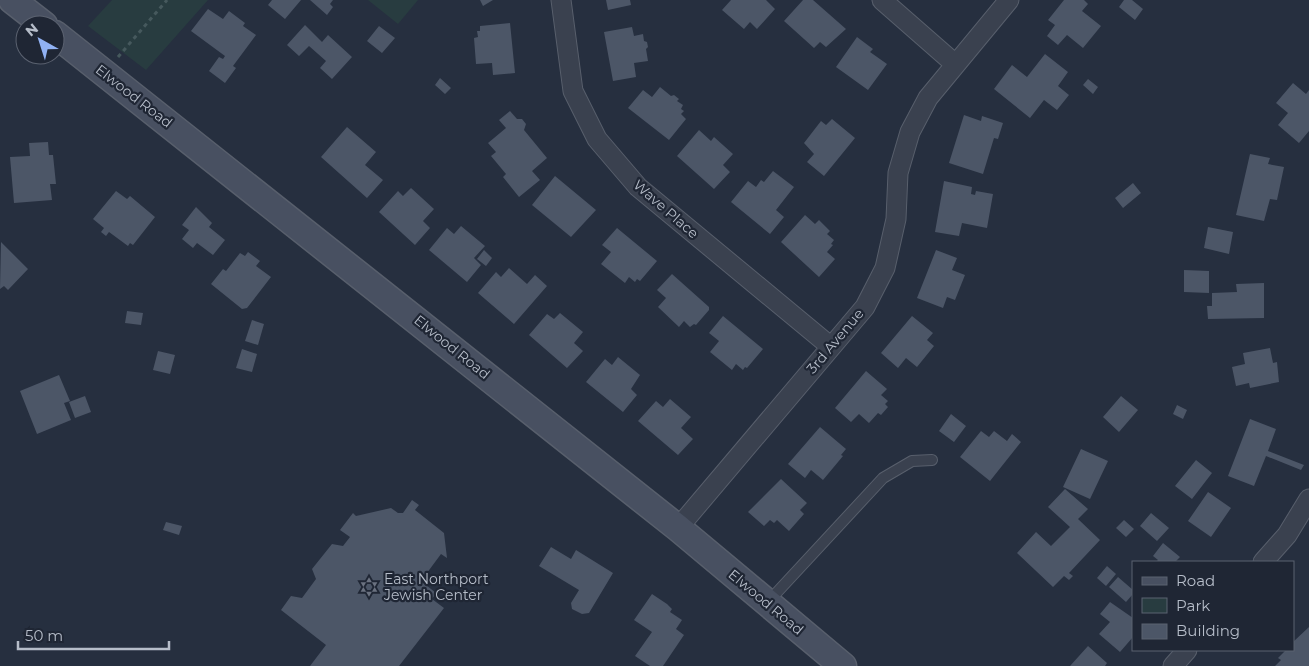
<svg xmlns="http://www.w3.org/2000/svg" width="1309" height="666" font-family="Montserrat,sans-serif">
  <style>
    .green { fill: #283c40 }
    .building { fill: #4c5667 }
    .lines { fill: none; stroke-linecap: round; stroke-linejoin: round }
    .lane-casing { stroke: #585f6c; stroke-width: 12 }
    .street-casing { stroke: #585f6c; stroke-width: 21 }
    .secondary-casing { stroke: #585f6c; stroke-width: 29 }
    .path { stroke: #46595d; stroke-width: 3; stroke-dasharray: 4 4; stroke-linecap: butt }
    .lane { stroke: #3a414f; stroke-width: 10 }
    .street { stroke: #3a414f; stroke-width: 19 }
    .secondary { stroke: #485061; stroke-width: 26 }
    .labels { text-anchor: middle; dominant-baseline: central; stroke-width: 4.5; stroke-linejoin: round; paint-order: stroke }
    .street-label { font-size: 14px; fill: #b6bdc9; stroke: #1f2634 }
    .poi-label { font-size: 14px; fill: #b6bdc9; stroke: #1f2634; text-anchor: start }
  </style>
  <rect width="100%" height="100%" fill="#262f3f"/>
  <path class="green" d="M 112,0 L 208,0 L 146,70 L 88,26 Z
    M 368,0 L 418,0 L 398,24 Z"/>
  <path class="building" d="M 272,0 L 301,0 L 285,19 L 268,5 Z
    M 310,0 L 333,0 L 330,4 L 333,7 L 327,15 Z
    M 480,0 L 493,0 L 483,6 Z
    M 606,0 L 630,0 L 631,5 L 608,10 Z
    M 731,0 L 766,0 L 775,9 L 757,29 L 750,22 L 744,29 L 722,10 Z
    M 803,0 L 813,0 L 846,29 L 826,47 L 820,42 L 814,48 L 784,21 Z
    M 1064,0 L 1084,0 L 1088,4 L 1082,11 L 1101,26 L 1083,48 L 1067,35 L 1058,45 L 1047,36 L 1055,25 L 1048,20 Z
    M 1124,0 L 1132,0 L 1143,9 L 1135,20 L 1119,7 Z
    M 208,9 L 223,19 L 229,11 L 245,23 L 243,26 L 256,35 L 233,66 L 236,68 L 225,83 L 209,71 L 219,57 L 223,59 L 225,56 L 191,31 Z
    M 510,23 L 515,73 L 493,75 L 492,63 L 476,64 L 474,38 L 478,37 L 477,31 L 480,31 L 480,26 Z
    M 305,25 L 322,42 L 328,35 L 352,57 L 332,79 L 320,68 L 326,61 L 309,46 L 299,56 L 287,45 Z
    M 379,26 L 395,38 L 382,53 L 367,41 Z
    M 632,27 L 634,36 L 643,34 L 644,41 L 647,42 L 648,47 L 646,49 L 648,61 L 634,63 L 636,77 L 613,81 L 604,32 Z
    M 857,37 L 873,49 L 870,52 L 887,64 L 868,90 L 836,67 Z
    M 1045,54 L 1068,72 L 1058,86 L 1069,95 L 1057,110 L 1044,100 L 1030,118 L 994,89 L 1012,65 L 1027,77 Z
    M 440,78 L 451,88 L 445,94 L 435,85 Z
    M 1088,79 L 1098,87 L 1093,94 L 1083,85 Z
    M 1293,83 L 1306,94 L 1309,90 L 1309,131 L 1299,143 L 1278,125 L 1288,113 L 1276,103 Z
    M 660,87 L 671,96 L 674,95 L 679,99 L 677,101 L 683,105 L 681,109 L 684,111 L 681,114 L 686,119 L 669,140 L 628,108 L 643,90 L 652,97 Z
    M 510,111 L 517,119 L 522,119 L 526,124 L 524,130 L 547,158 L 532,171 L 540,180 L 519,197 L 503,177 L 506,174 L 491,156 L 496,152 L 488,143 L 506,128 L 499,120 Z
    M 964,115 L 981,121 L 982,116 L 1003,123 L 998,139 L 994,138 L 983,174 L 949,163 Z
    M 832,119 L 855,138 L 824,176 L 807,162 L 814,154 L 804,143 L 821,121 L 826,125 Z
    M 347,127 L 376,152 L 365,165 L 383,180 L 367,198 L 321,157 Z
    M 699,130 L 711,141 L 714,137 L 733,154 L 723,165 L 730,172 L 714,189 L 677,156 Z
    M 48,142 L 49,155 L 53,155 L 56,184 L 50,184 L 52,200 L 14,203 L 10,157 L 30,156 L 29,143 Z
    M 1250,154 L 1270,158 L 1268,164 L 1284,167 L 1277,200 L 1270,199 L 1264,221 L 1236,215 Z
    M 773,171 L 794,187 L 776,210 L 784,217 L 770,234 L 731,202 L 748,181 L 756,187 L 761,180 L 764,182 Z
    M 555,176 L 596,210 L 571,237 L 532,205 Z
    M 944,181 L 972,187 L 971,194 L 975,195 L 976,191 L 993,194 L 987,228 L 962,223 L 959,236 L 935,232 Z
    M 1133,183 L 1141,193 L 1123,208 L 1115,198 Z
    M 411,188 L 434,209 L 423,221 L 430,228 L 415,245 L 379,212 L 398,191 L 403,196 Z
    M 116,191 L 127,199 L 130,196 L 155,217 L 133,245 L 130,243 L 128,246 L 109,232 L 106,236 L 101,232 L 104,228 L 93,219 Z
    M 196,207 L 212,223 L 209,227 L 225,240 L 213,255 L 197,243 L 193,248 L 182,239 L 189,230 L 182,225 Z
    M 805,215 L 815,224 L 819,220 L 830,231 L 827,234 L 834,240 L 831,244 L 833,245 L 827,252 L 835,259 L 819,277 L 781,242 Z
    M 461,226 L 485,246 L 474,258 L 481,265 L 467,282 L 429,250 L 447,228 L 454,234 Z
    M 1208,227 L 1233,232 L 1229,254 L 1204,248 Z
    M 617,228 L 657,261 L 640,281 L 637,279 L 635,282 L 629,277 L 625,283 L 601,264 L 611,252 L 602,245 Z
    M 1,242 L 28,269 L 8,290 L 4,286 L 0,289 Z
    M 484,250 L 492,258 L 486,266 L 477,259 Z
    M 936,250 L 957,258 L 952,270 L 965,275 L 955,300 L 947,297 L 943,308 L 917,298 Z
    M 248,252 L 260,261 L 256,266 L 271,277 L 247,308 L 242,309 L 211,284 L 223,269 L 226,271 L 240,253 L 245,256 Z
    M 509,268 L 527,284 L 535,275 L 547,286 L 514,324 L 478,293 L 496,272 L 501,277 Z
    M 1184,270 L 1209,271 L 1209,293 L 1184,292 Z
    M 672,274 L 709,307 L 709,310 L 696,325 L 694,324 L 690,327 L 684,321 L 679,327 L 658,307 L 666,298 L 657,290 Z
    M 1264,283 L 1264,318 L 1208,319 L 1207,306 L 1212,306 L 1212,293 L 1237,292 L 1236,284 Z
    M 127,311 L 143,313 L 141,325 L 125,323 Z
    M 560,313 L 583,332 L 574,343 L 583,351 L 567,368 L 529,335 L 547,314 L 554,319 Z
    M 723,316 L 763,349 L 747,368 L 745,367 L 743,370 L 736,364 L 732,370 L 710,352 L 719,341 L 709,333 Z
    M 912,316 L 933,333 L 927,340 L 934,346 L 917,367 L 906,358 L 898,368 L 881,353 Z
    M 252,320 L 264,324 L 258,345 L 245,341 Z
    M 1270,348 L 1273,363 L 1277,362 L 1279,382 L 1250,388 L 1249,383 L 1236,386 L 1232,367 L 1245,364 L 1243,353 Z
    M 242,349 L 257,354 L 252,372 L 236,368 Z
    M 158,351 L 175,355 L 170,374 L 153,370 Z
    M 618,357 L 640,375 L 631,389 L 637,395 L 623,412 L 586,382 L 605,359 L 612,365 Z
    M 866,371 L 887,389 L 881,395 L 888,401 L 885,404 L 888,407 L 881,415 L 878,413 L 869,423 L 859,414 L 851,422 L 835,408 Z
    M 59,375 L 70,401 L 64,403 L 71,420 L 37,434 L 20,391 Z
    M 85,396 L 91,412 L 75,418 L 69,402 Z
    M 1121,396 L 1138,410 L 1119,432 L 1103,417 Z
    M 670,399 L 691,417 L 681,428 L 693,439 L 678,455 L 638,421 L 656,401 L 663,407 Z
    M 1177,405 L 1187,410 L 1183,419 L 1173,414 Z
    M 951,414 L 966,426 L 954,442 L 939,431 Z
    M 1250,419 L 1276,429 L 1268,451 L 1304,465 L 1301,470 L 1266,456 L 1254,486 L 1228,476 Z
    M 820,427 L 846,449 L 841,455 L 843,456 L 823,480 L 811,470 L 805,478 L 788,464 Z
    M 981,431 L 989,437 L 994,431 L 1007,441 L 1012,434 L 1021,442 L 990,481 L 960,457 Z
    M 1081,449 L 1108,461 L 1090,499 L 1063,487 Z
    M 1196,460 L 1212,473 L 1192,499 L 1175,486 Z
    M 781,479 L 807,503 L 800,510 L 804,514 L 789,531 L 777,520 L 774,523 L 770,520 L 764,526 L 748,512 Z
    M 1065,489 L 1088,509 L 1078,519 L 1100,540 L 1069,573 L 1073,576 L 1069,580 L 1064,576 L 1053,587 L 1017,553 L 1036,532 L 1051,546 L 1070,527 L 1048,507 Z
    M 1208,492 L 1231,508 L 1211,537 L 1188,521 Z
    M 412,500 L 419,505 L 415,510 L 444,533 L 447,558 L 441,554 L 421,581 L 436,593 L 432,599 L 444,608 L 399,666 L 310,666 L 326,645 L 281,610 L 291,596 L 302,598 L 316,579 L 312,569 L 332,544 L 343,546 L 350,537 L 340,530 L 353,513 L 356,516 L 391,508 L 398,513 L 403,513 Z
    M 1151,513 L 1169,528 L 1157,541 L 1140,526 Z
    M 1124,520 L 1134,529 L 1126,537 L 1116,528 Z
    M 166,522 L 182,526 L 179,535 L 163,530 Z
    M 1163,543 L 1180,557 L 1175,562 L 1156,562 L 1158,560 L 1153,556 Z
    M 551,547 L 571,559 L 576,550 L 613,573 L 589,613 L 582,614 L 572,609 L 571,603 L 579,590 L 539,566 Z
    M 1107,566 L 1116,574 L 1106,586 L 1097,578 Z
    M 1118,577 L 1133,590 L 1133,594 L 1126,602 L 1109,587 Z
    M 652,594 L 667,604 L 672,609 L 670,612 L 682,620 L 676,629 L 684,635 L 663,666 L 650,666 L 635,656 L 652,632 L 634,620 Z
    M 1110,602 L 1133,618 L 1133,637 L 1120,652 L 1099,634 L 1110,622 L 1100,614 Z
    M 1309,627 L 1309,666 L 1275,666 L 1281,660 L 1278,658 L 1286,650 L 1293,650 L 1293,642 Z
    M 1088,646 L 1107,663 L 1105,666 L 1070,666 Z"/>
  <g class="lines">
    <g class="lane-casing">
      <path id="lane" d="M 768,602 L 883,478 L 912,461 L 932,460"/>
    </g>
    <g class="street-casing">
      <path id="street" d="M 561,0 L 573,91 L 597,139 L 638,187 L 830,346
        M 882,0 L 955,64
        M 678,528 L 865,307 L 885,268 L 896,219 L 898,173 L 910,132 L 928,98 L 1009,0
        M 1263,562 L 1287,535 L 1309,499
        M 1173,666 L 1187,650"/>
    </g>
    <g class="secondary-casing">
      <path id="secondary" d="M 12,0 L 44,25
        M 55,34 L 678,528 L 843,666"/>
    </g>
    <path class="path" d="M 118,57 L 167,0"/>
    <use href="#lane" class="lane"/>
    <use href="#street" class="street"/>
    <use href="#secondary" class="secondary"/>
  </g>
  <defs>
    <g id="synagogue-bare" transform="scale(1.5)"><path d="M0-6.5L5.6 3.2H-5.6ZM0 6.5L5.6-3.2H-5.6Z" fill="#6b7280" stroke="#1f2634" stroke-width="2.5" paint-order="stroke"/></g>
  </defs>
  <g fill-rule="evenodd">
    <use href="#synagogue-bare" x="369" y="587"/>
  </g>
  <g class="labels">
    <g class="street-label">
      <text transform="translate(134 96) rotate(38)">Elwood Road</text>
      <text transform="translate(666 209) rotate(41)">Wave Place</text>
      <text transform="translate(835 341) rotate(-50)">3rd Avenue</text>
      <text transform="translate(452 347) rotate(39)">Elwood Road</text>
      <text transform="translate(766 602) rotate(40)">Elwood Road</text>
    </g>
    <g class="poi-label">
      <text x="384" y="579">East Northport<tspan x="384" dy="16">Jewish Center</tspan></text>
    </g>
  </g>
  <rect x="1132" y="561" width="162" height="90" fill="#1f2634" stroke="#5b6270"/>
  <rect x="1142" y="577" width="25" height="8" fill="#485061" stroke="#5b6270"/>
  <text x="1176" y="586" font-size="15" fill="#b6bdc9">Road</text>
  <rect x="1142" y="598" width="25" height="15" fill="#283c40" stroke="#5b6270"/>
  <text x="1176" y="611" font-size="15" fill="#b6bdc9">Park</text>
  <rect x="1142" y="624" width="25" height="15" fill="#4c5667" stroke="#5b6270"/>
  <text x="1176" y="636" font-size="15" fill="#b6bdc9">Building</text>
  <g transform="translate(40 40) rotate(321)"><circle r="24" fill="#1f2634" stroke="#5b6270"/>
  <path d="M0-4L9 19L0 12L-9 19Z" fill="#91b2f4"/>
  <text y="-8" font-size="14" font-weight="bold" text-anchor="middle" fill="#b6bdc9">N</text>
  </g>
  <path d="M18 641v8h151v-8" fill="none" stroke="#b6bdc9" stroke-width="2.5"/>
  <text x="25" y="641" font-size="15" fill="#b6bdc9" stroke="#1f2634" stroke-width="4" paint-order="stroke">50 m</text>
</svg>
